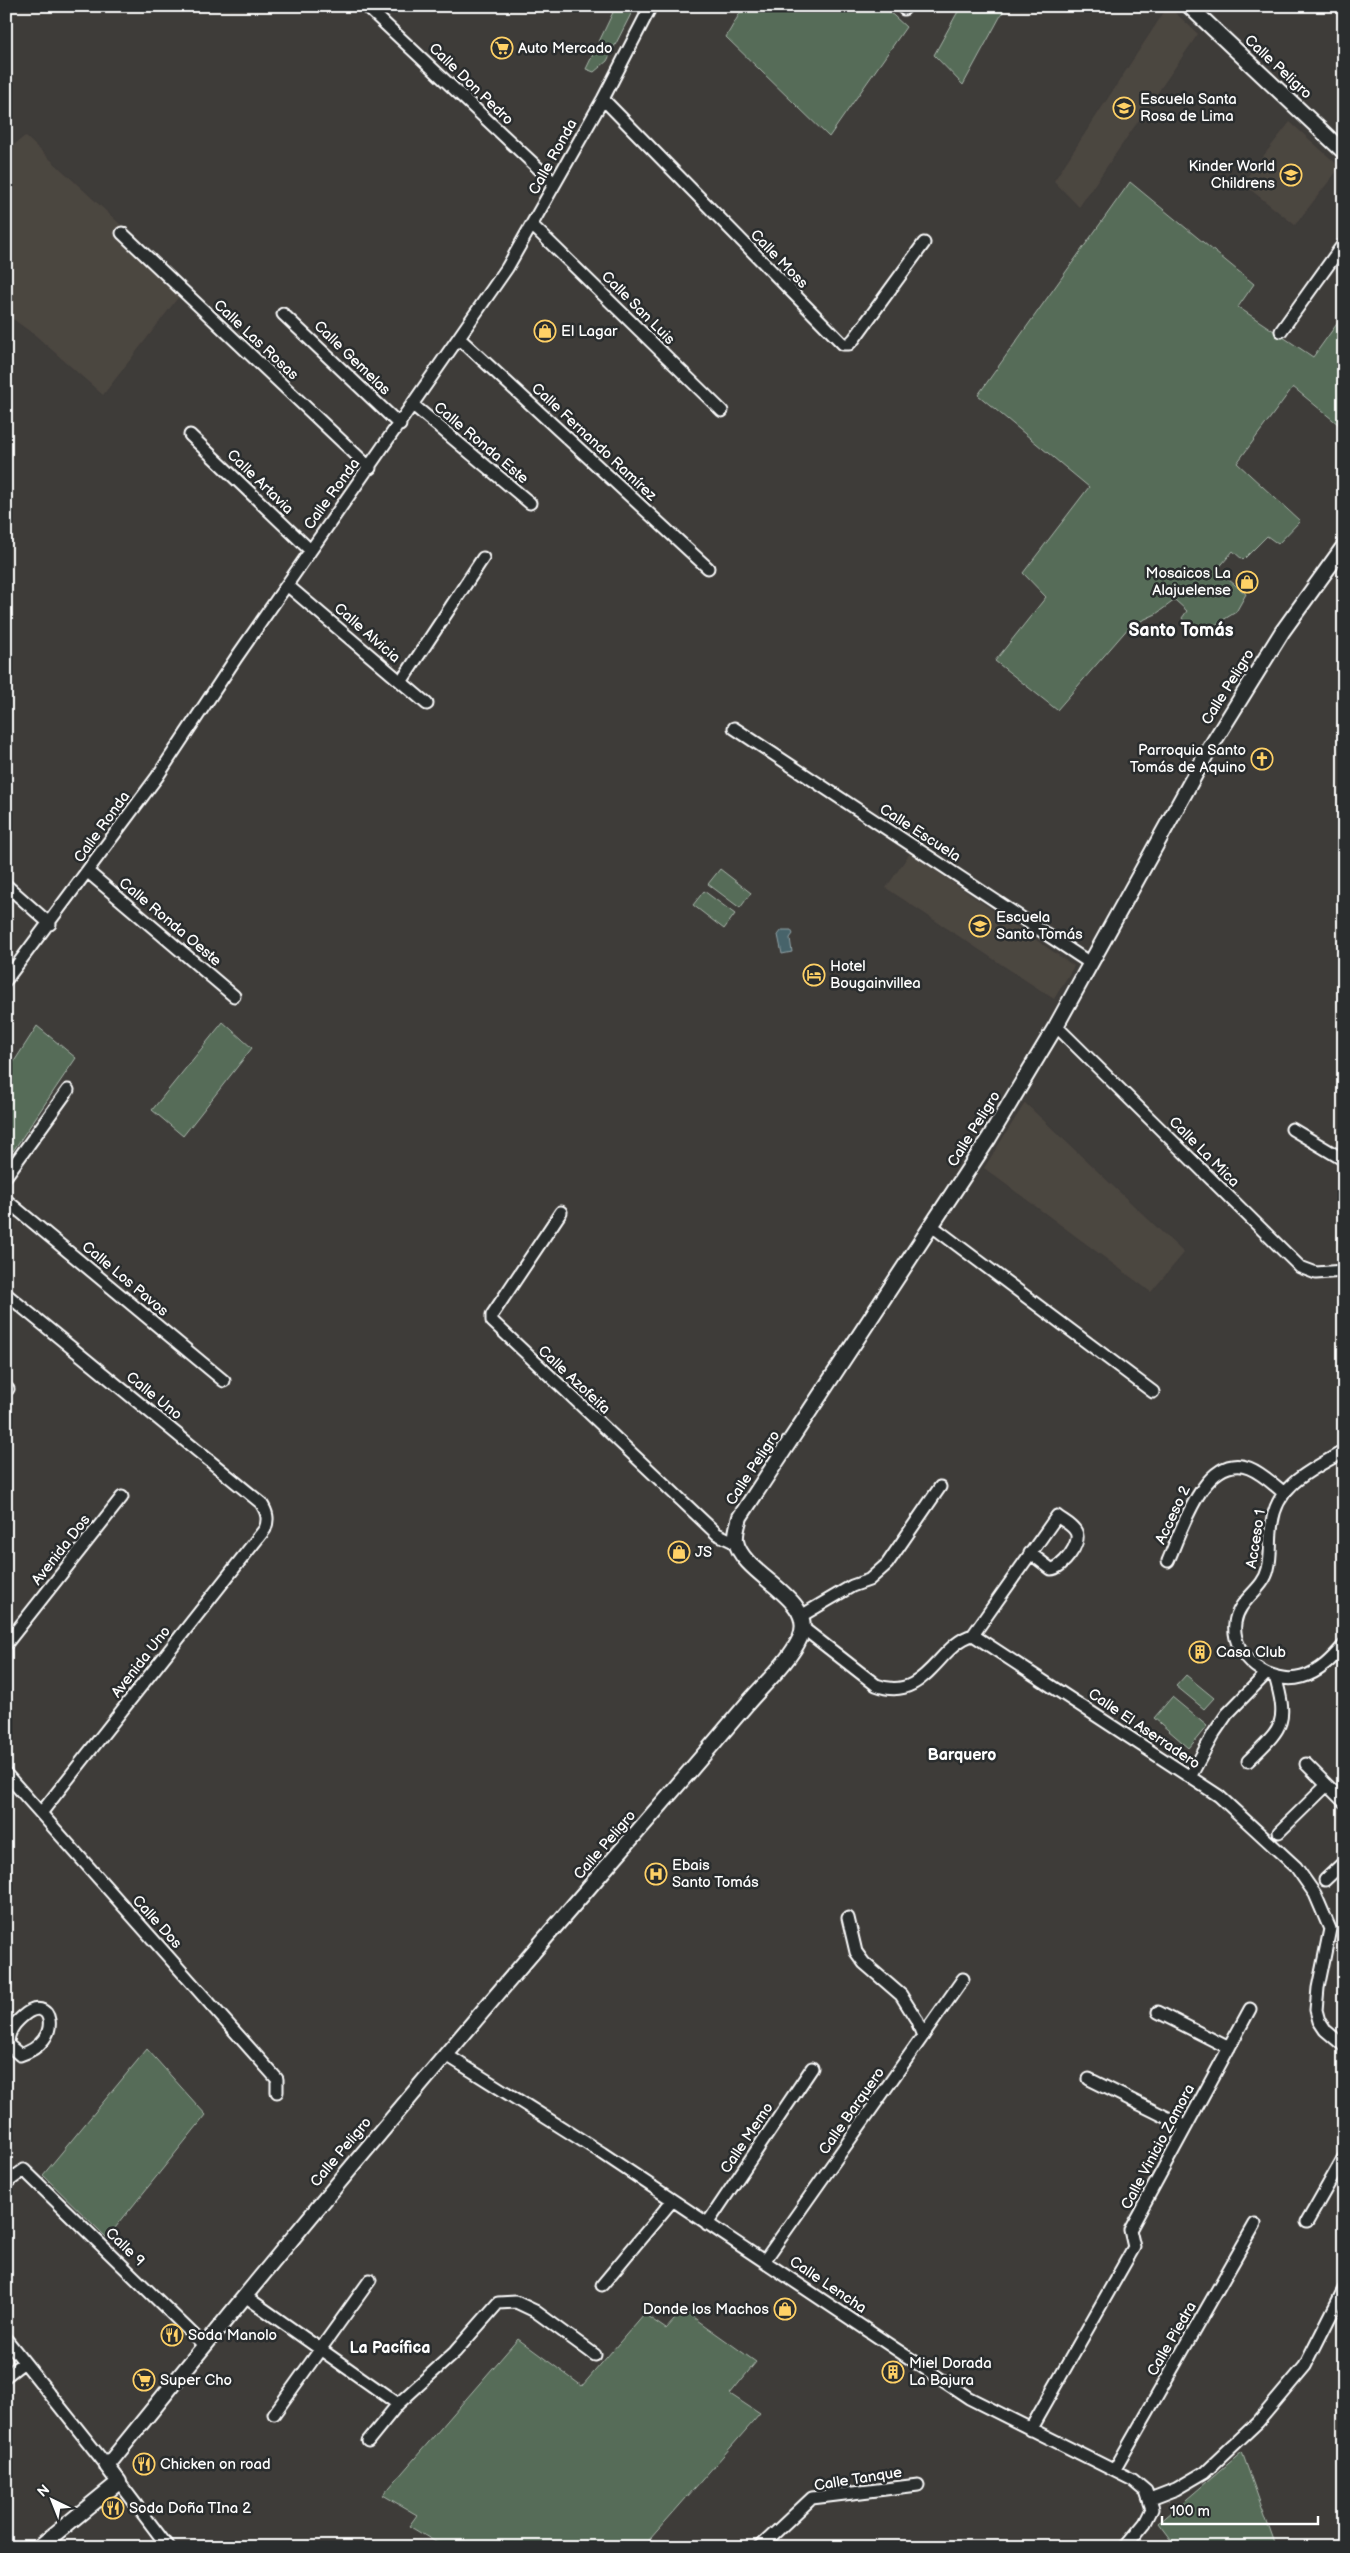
<svg xmlns="http://www.w3.org/2000/svg" width="1350" height="2553" font-family="'Balsamiq Sans',sans-serif">
  <style>
    .built { fill: #4c4640 }
    .green { fill: #566c58; stroke: #aab6ac }
    .water { fill: #47646b; stroke: #91a2a6 }
    .lines { fill: none; stroke-linecap: round; stroke-linejoin: round }
    .minor-casing { stroke: #fff; stroke-width: 15 }
    .major-casing { stroke: #fff; stroke-width: 18 }
    .minor { stroke: #2a2d2e; stroke-width: 11 }
    .major { stroke: #2a2d2e; stroke-width: 14 }
    .labels { text-anchor: middle; dominant-baseline: central; stroke-width: 5; stroke-linejoin: round; paint-order: stroke }
    .poi-label { font-size: 15px; fill: #fff; stroke: #2a2d2e; text-anchor: start }
    .street-label { font-size: 15px; fill: #fff; stroke: #2a2d2e }
    .neighbourhood-label { font-size: 16px; font-weight: bold; fill: #fff; stroke: #2a2d2e }
    .quarter-label { font-size: 18px; font-weight: bold; fill: #fff; stroke: #2a2d2e }
  </style>
  <rect width="100%" height="100%" fill="#3e3c39"/>
  <filter id="ink" filterUnits="userSpaceOnUse"><feTurbulence type="fractalNoise" baseFrequency=".02" numOctaves="2"/><feDisplacementMap in="SourceGraphic" scale="10" xChannelSelector="R" yChannelSelector="G"/><feConvolveMatrix kernelMatrix="1 2 1 2 8 2 1 2 1" color-interpolation-filters="sRGB"/></filter>
  <g filter="url(#ink)">
    <path class="built" d="M 1168,6 L 1198,34 L 1079,207 L 1054,181 Z
      M 1290,122 L 1340,167 L 1295,225 L 1242,183 Z
      M 25,136 L 121,225 L 114,234 L 180,295 L 103,395 L 35,335 L 6,314 L 6,145 L 10,148 Z
      M 910,853 L 1074,966 L 1054,999 L 886,888 Z
      M 1025,1103 L 1184,1253 L 1151,1292 L 984,1168 Z"/>
    <path class="green" d="M 616,6 L 635,6 L 607,61 L 594,72 L 586,69 Z
      M 744,6 L 883,6 L 906,27 L 829,137 L 726,37 Z
      M 961,6 L 1006,6 L 963,85 L 934,55 Z
      M 1130,182 L 1254,284 L 1238,307 L 1313,357 L 1344,314 L 1344,429 L 1293,387 L 1237,463 L 1300,521 L 1278,544 L 1267,536 L 1243,560 L 1233,551 L 1217,570 L 1246,594 L 1236,612 L 1202,633 L 1186,624 L 1182,618 L 1187,611 L 1175,600 L 1156,614 L 1130,626 L 1057,710 L 995,661 L 1046,597 L 1023,573 L 1089,487 L 978,395 Z
      M 720,869 L 751,893 L 740,908 L 708,884 Z
      M 704,891 L 735,914 L 724,929 L 693,905 Z
      M 223,1022 L 252,1048 L 183,1136 L 152,1110 Z
      M 37,1026 L 76,1058 L 13,1151 L 6,1146 L 6,1074 Z
      M 1186,1675 L 1214,1698 L 1204,1709 L 1176,1686 Z
      M 1172,1697 L 1207,1726 L 1189,1748 L 1154,1718 Z
      M 147,2049 L 206,2115 L 107,2238 L 43,2175 Z
      M 683,2310 L 756,2362 L 730,2394 L 760,2414 L 643,2547 L 444,2547 L 409,2526 L 417,2515 L 383,2495 L 518,2339 L 582,2386 L 644,2314 L 666,2329 Z
      M 1242,2452 L 1276,2547 L 1177,2547 L 1159,2523 Z"/>
    <path class="water" d="M 782,930 L 791,930 L 793,934 L 790,938 L 792,952 L 782,954 L 778,935 Z"/>
    <g class="lines">
      <g class="minor-casing">
        <path id="minor" d="M 366,6 L 554,183
          M 904,9 L 906,6
          M 603,99 L 843,344 L 849,344 L 854,339 L 924,243
          M 533,226 L 722,411
          M 122,233 L 370,468
          M 283,314 L 400,425
          M 1281,331 L 1344,243
          M 460,339 L 708,568
          M 413,405 L 530,503
          M 190,435 L 310,550
          M 287,585 L 427,704
          M 401,682 L 483,558
          M 734,728 L 1090,963
          M 88,872 L 234,996
          M 6,885 L 50,924
          M 6,980 L 157,777 L 236,658 L 507,268 L 603,99 L 651,6
          M 1056,1026 L 1300,1267 L 1316,1273 L 1344,1271
          M 1292,1129 L 1344,1160
          M 6,1176 L 68,1090
          M 6,1200 L 224,1381
          M 561,1212 L 492,1315 L 492,1321 L 717,1534 L 736,1543
          M 932,1226 L 1153,1392
          M 6,1294 L 261,1503 C 267,1512 269,1519 265,1529 L 41,1813
          M 6,1390 L 8,1389
          M 1344,1451 C 1313,1470 1277,1483 1272,1523 C 1269,1538 1272,1554 1268,1569 C 1263,1591 1238,1599 1235,1623 C 1231,1657 1270,1686 1302,1677 C 1320,1672 1332,1659 1344,1645
          M 1168,1561 C 1181,1532 1205,1451 1249,1468 C 1262,1473 1273,1484 1284,1493
          M 801,1616 L 852,1586 L 869,1580 L 887,1564 L 940,1487
          M 803,1628 L 876,1685 C 925,1704 938,1644 973,1635 L 1219,1796 L 1296,1867 L 1315,1894 L 1330,1929 L 1318,1988 L 1316,2010 L 1319,2021 L 1325,2030 L 1344,2046
          M 973,1635 L 1057,1516 C 1063,1521 1073,1525 1076,1532 C 1082,1543 1062,1569 1051,1569 L 1030,1553
          M 6,1644 L 122,1497
          M 1248,1761 C 1282,1727 1289,1725 1275,1676
          M 1306,1764 L 1344,1802
          M 6,1774 L 277,2079 L 277,2092
          M 1190,1777 L 1214,1733 L 1227,1714 L 1266,1674
          M 1279,1832 L 1327,1785
          M 1325,1880 L 1344,1862
          M 848,1918 L 856,1952 L 864,1963 L 901,1995 L 916,2019 L 923,2036
          M 1158,2012 L 1229,2048
          M 6,2043 L 20,2055 C 66,2041 51,1990 22,2017 C 13,2025 8,2032 8,2044
          M 445,2054 L 602,2153 L 969,2398 L 1133,2480 L 1146,2491 L 1152,2509 L 1145,2523 L 1125,2547
          M 1089,2079 L 1186,2127
          M 6,2183 L 24,2170 L 204,2345
          M 1307,2222 L 1344,2157
          M 707,2224 L 812,2068
          M 765,2260 L 963,1979
          M 602,2285 L 672,2201
          M 245,2296 L 398,2404
          M 6,2339 L 107,2466
          M 6,2376 L 24,2362
          M 274,2414 L 370,2280
          M 1030,2430 L 1134,2247 L 1130,2230 L 1250,2009
          M 368,2441 L 398,2404 L 455,2352 L 498,2303 L 516,2302 L 535,2311 L 595,2355
          M 1115,2469 L 1255,2224
          M 119,2482 L 168,2547
          M 1150,2499 L 1176,2489 L 1205,2472 L 1258,2422 L 1305,2366 L 1344,2289
          M 760,2547 L 812,2498 L 918,2485"/>
      </g>
      <g class="major-casing">
        <path id="major" d="M 1189,6 L 1344,152
          M 39,2547 L 119,2482 L 107,2466 C 267,2267 430,2071 597,1878 C 647,1821 697,1763 746,1705 C 762,1686 790,1661 800,1638 C 818,1598 742,1576 736,1541 C 735,1532 738,1525 740,1517 L 989,1138 L 1056,1026 L 1208,751 L 1282,632 L 1344,546"/>
      </g>
      <use href="#minor" class="minor"/>
      <use href="#major" class="major"/>
    </g>
  </g>
  <defs>
    <g id="supermarket-ring" transform="scale(1.125)"><circle r="9.5" fill="#2a2d2e" stroke="#ffd166" stroke-width="1.5"/><path d="M-6-5.5h2.5l.6 2H6L4.5 2H-2.5L-4.4-4H-6ZM-1.5 3.2a1.3 1.3 0 1 0 .1 0ZM3 3.2a1.3 1.3 0 1 0 .1 0Z" fill="#ffd166"/></g>
    <g id="school-ring" transform="scale(1.125)"><circle r="9.5" fill="#2a2d2e" stroke="#ffd166" stroke-width="1.5"/><path d="M0-5L7-2L0 1L-7-2ZM-4 1L0 2.5L4 1V4Q0 6-4 4Z" fill="#ffd166"/></g>
    <g id="shop-ring" transform="scale(1.125)"><circle r="9.5" fill="#2a2d2e" stroke="#ffd166" stroke-width="1.5"/><path d="M-5-2.5h2.3a2.7 3.5 0 0 1 5.4 0H5L5.5 6h-11ZM-1.5-2.5h3a1.5 2.3 0 0 0-3 0Z" fill="#ffd166"/></g>
    <g id="church-ring" transform="scale(1.125)"><circle r="9.5" fill="#2a2d2e" stroke="#ffd166" stroke-width="1.5"/><path d="M-1.2-6h2.4v3.5h3.3v2.4h-3.3V6h-2.4V-.1h-3.3v-2.4h3.3Z" fill="#ffd166"/></g>
    <g id="hotel-ring" transform="scale(1.125)"><circle r="9.5" fill="#2a2d2e" stroke="#ffd166" stroke-width="1.5"/><path d="M-6-4.5h1.5V1H6V5H4.5V3h-9V5H-6ZM-4 0a1.8 1.8 0 1 1 3.6 0ZM.5 0V-2.5h3Q6-2.5 6 0Z" fill="#ffd166"/></g>
    <g id="building-ring" transform="scale(1.125)"><circle r="9.5" fill="#2a2d2e" stroke="#ffd166" stroke-width="1.5"/><path d="M-4-6H4V6H1V3H-1V6H-4ZM-2.5-4.3h1.7v1.8h-1.7ZM.8-4.3h1.7v1.8H.8ZM-2.5-1h1.7V.8h-1.7ZM.8-1h1.7V.8H.8Z" fill="#ffd166"/></g>
    <g id="hospital-ring" transform="scale(1.125)"><circle r="9.5" fill="#2a2d2e" stroke="#ffd166" stroke-width="1.5"/><path d="M-5-5h3v3.5h4V-5h3V5h-3V1.5h-4V5h-3Z" fill="#ffd166"/></g>
    <g id="restaurant-ring" transform="scale(1.125)"><circle r="9.5" fill="#2a2d2e" stroke="#ffd166" stroke-width="1.5"/><path d="M-5-6h1v4h1v-4h1v4h1v-4h1v5L-1.5 .5V6h-2V.5L-5-1ZM5-6V6H3V1.5H1.5Q1.5-4 5-6Z" fill="#ffd166"/></g>
  </defs>
  <g fill-rule="evenodd">
    <use href="#supermarket-ring" x="502" y="48"/>
    <use href="#school-ring" x="1124" y="108"/>
    <use href="#school-ring" x="1291" y="175"/>
    <use href="#shop-ring" x="545" y="331"/>
    <use href="#shop-ring" x="1247" y="582"/>
    <use href="#church-ring" x="1262" y="759"/>
    <use href="#school-ring" x="980" y="926"/>
    <use href="#hotel-ring" x="814" y="975"/>
    <use href="#shop-ring" x="679" y="1552"/>
    <use href="#building-ring" x="1200" y="1652"/>
    <use href="#hospital-ring" x="656" y="1874"/>
    <use href="#shop-ring" x="785" y="2309"/>
    <use href="#restaurant-ring" x="172" y="2335"/>
    <use href="#building-ring" x="893" y="2372"/>
    <use href="#supermarket-ring" x="144" y="2380"/>
    <use href="#restaurant-ring" x="144" y="2464"/>
    <use href="#restaurant-ring" x="113" y="2508"/>
  </g>
  <g class="labels">
    <g class="poi-label">
      <text x="518" y="48">Auto Mercado</text>
      <text x="1140" y="99">Escuela Santa<tspan x="1140" dy="17">Rosa de Lima</tspan></text>
      <text x="1275" y="166" text-anchor="end">Kinder World<tspan x="1275" dy="17">Childrens</tspan></text>
      <text x="561" y="331">El Lagar</text>
      <text x="1231" y="573" text-anchor="end">Mosaicos La<tspan x="1231" dy="17">Alajuelense</tspan></text>
      <text x="1246" y="750" text-anchor="end">Parroquia Santo<tspan x="1246" dy="17">Tomás de Aquino</tspan></text>
      <text x="996" y="917">Escuela<tspan x="996" dy="17">Santo Tomás</tspan></text>
      <text x="830" y="966">Hotel<tspan x="830" dy="17">Bougainvillea</tspan></text>
      <text x="695" y="1552">JS</text>
      <text x="1216" y="1652">Casa Club</text>
      <text x="672" y="1865">Ebais<tspan x="672" dy="17">Santo Tomás</tspan></text>
      <text x="769" y="2309" text-anchor="end">Donde los Machos</text>
      <text x="188" y="2335">Soda Manolo</text>
      <text x="909" y="2363">Miel Dorada<tspan x="909" dy="17">La Bajura</tspan></text>
      <text x="160" y="2380">Super Cho</text>
      <text x="160" y="2464">Chicken on road</text>
      <text x="129" y="2508">Soda Doña TIna 2</text>
    </g>
    <g class="street-label">
      <text transform="translate(1278 67) rotate(43)">Calle Peligro</text>
      <text transform="translate(471 84) rotate(44)">Calle Don Pedro</text>
      <text transform="translate(553 157) rotate(-61)">Calle Ronda</text>
      <text transform="translate(779 259) rotate(46)">Calle Moss</text>
      <text transform="translate(638 308) rotate(45)">Calle San Luis</text>
      <text transform="translate(256 340) rotate(43)">Calle Las Rosas</text>
      <text transform="translate(352 358) rotate(44)">Calle Gemelas</text>
      <text transform="translate(594 442) rotate(43)">Calle Fernando Ramírez</text>
      <text transform="translate(481 443) rotate(40)">Calle Ronda Este</text>
      <text transform="translate(260 482) rotate(44)">Calle Artavia</text>
      <text transform="translate(332 494) rotate(-54)">Calle Ronda</text>
      <text transform="translate(367 633) rotate(41)">Calle Alvicia</text>
      <text transform="translate(1228 687) rotate(-58)">Calle Peligro</text>
      <text transform="translate(102 827) rotate(-54)">Calle Ronda</text>
      <text transform="translate(920 833) rotate(33)">Calle Escuela</text>
      <text transform="translate(170 922) rotate(40)">Calle Ronda Oeste</text>
      <text transform="translate(974 1129) rotate(-58)">Calle Peligro</text>
      <text transform="translate(1204 1152) rotate(45)">Calle La Mica</text>
      <text transform="translate(125 1279) rotate(40)">Calle Los Pavos</text>
      <text transform="translate(574 1380) rotate(43)">Calle Azofeifa</text>
      <text transform="translate(154 1396) rotate(39)">Calle Uno</text>
      <text transform="translate(753 1468) rotate(-57)">Calle Peligro</text>
      <text transform="translate(1173 1515) rotate(-65)">Acceso 2</text>
      <text transform="translate(1256 1539) rotate(-81)">Acceso 1</text>
      <text transform="translate(61 1550) rotate(-52)">Avenida Dos</text>
      <text transform="translate(141 1662) rotate(-52)">Avenida Uno</text>
      <text transform="translate(1144 1729) rotate(34)">Calle El Aserradero</text>
      <text transform="translate(605 1845) rotate(-49)">Calle Peligro</text>
      <text transform="translate(157 1922) rotate(48)">Calle Dos</text>
      <text transform="translate(852 2111) rotate(-55)">Calle Barquero</text>
      <text transform="translate(747 2138) rotate(-56)">Calle Memo</text>
      <text transform="translate(1158 2147) rotate(-62)">Calle Vinicio Zamora</text>
      <text transform="translate(341 2152) rotate(-50)">Calle Peligro</text>
      <text transform="translate(125 2247) rotate(44)">Calle 9</text>
      <text transform="translate(828 2285) rotate(34)">Calle Lencha</text>
      <text transform="translate(1172 2339) rotate(-60)">Calle Piedra</text>
      <text transform="translate(858 2479) rotate(-9)">Calle Tanque</text>
    </g>
    <g class="neighbourhood-label">
      <text x="962" y="1755">Barquero</text>
      <text x="390" y="2348">La Pacífica</text>
    </g>
    <g class="quarter-label">
      <text x="1181" y="630">Santo Tomás</text>
    </g>
  </g>
  <rect width="1350" height="2553" fill="none" stroke="#2a2d2e" stroke-width="25"/>
  <rect x="12" y="12" width="1325" height="2528" fill="none" stroke="#fff" stroke-width="2" filter="url(#ink)"/>
  <g transform="translate(52 2500) rotate(317)" stroke="#2a2d2e" stroke-width="4" paint-order="stroke">
  <path d="M0-4L9 19L0 12L-9 19Z" fill="#ffffff"/>
  <text y="-8" font-size="14" font-weight="bold" text-anchor="middle" fill="#ffffff">N</text>
  </g>
  <path d="M1162 2516v8h156v-8" fill="none" stroke="#ffffff" stroke-width="2.5"/>
  <text x="1170" y="2516" font-size="15" fill="#ffffff" stroke="#2a2d2e" stroke-width="4" paint-order="stroke">100 m</text>
</svg>
